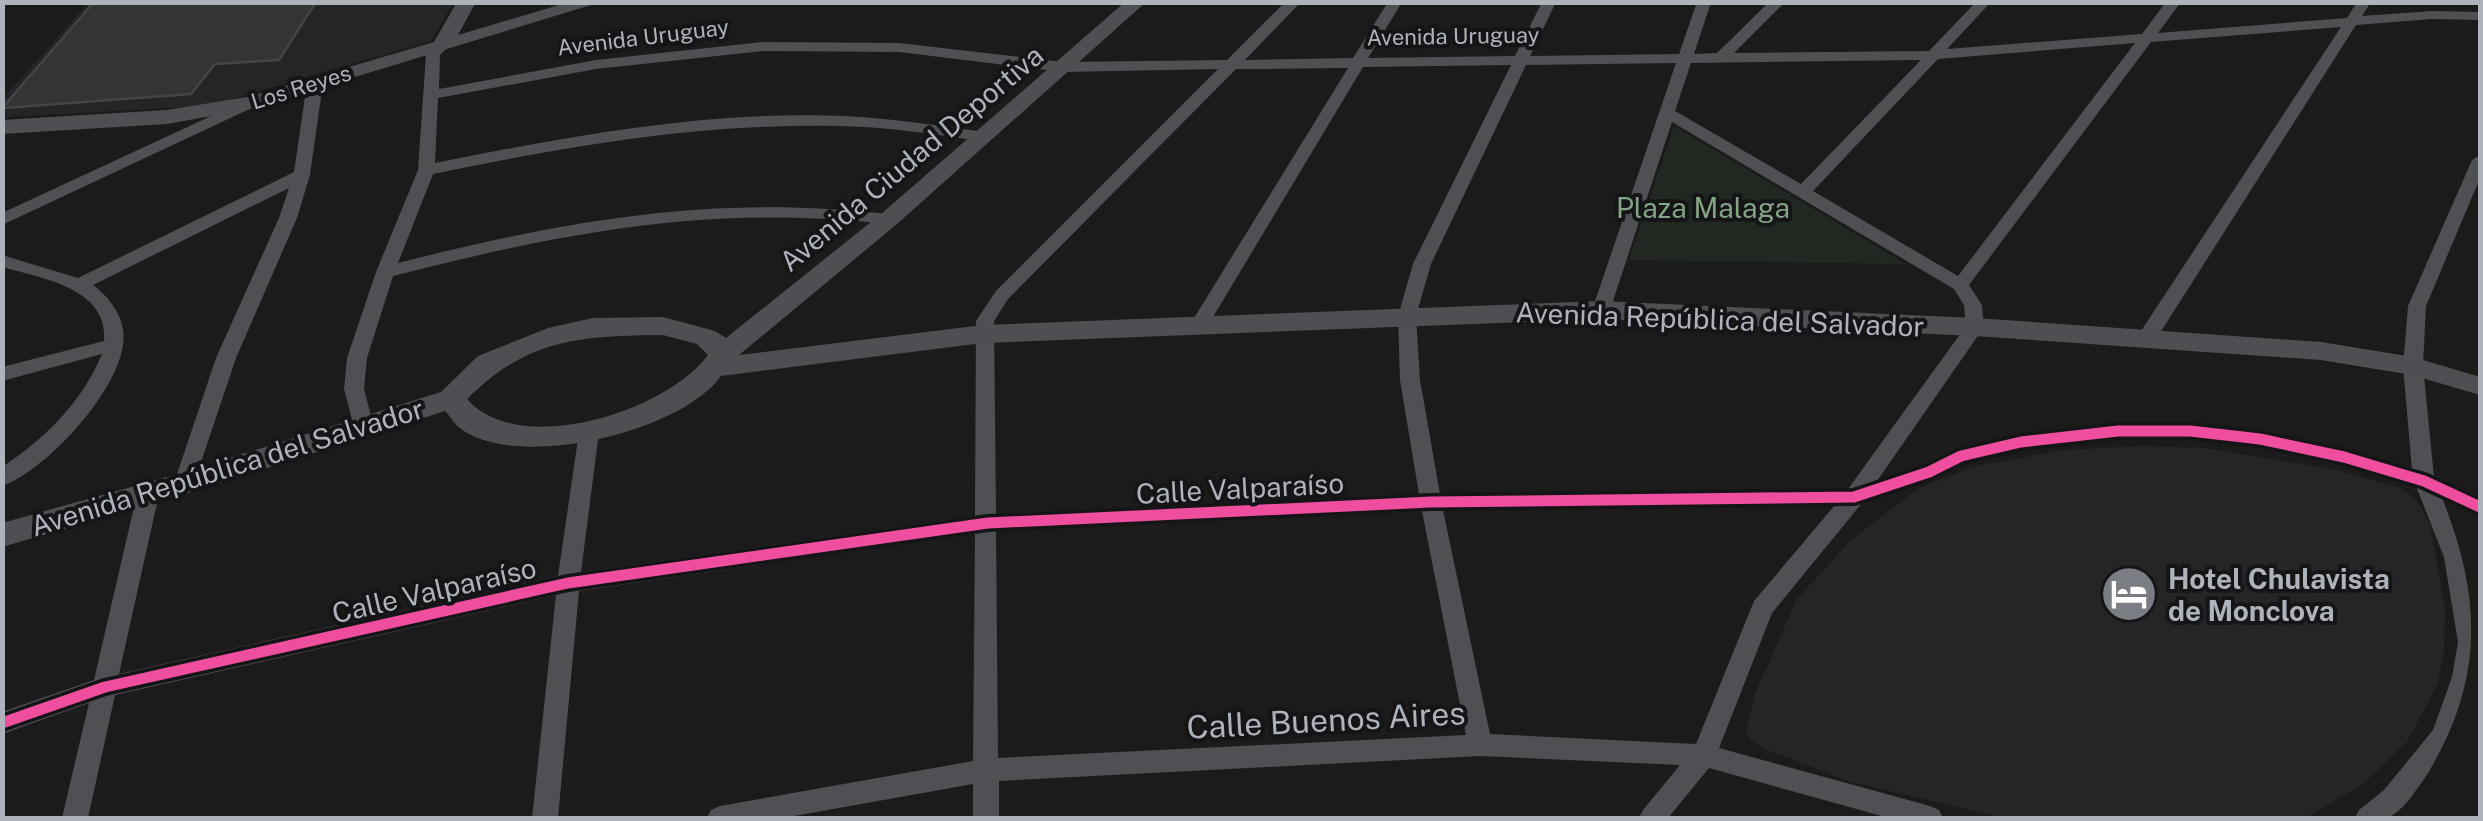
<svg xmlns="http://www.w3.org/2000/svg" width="2483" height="821" font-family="'Public Sans',sans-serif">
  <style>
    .built { fill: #252527 }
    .green { fill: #212821 }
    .building { fill: #343435; stroke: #434447; stroke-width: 2.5 }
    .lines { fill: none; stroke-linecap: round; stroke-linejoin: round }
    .street { fill: #4f5054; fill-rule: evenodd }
    .secondary { fill: #4e4f52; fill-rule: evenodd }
    .cycleway-casing { stroke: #151517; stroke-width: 18 }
    .cycleway { stroke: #ef4d9e; stroke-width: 11 }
    .labels { text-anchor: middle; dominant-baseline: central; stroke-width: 8; stroke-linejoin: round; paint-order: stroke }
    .far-street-label { font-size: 22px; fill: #adb2bb; stroke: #151517 }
    .street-label { font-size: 28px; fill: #adb2bb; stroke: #151517 }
    .park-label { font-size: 28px; fill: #84a585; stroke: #151517 }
    .poi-label { font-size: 28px; font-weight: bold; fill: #adb2bb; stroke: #151517; text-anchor: start }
    .near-street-label { font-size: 32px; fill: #adb2bb; stroke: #151517 }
  </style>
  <rect width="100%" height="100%" fill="#1b1b1b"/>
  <path class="built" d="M 88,3 L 453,3 L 431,41 L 209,106 L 3,117 L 3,98 Z
    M 2146,446 L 2204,448 L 2332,469 L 2401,488 L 2416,499 L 2430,524 L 2445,610 L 2444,650 L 2438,683 L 2407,742 L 2363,784 L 2305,818 L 2004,818 L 1851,782 L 1762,748 L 1751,740 L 1746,732 L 1755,694 L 1797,599 L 1851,540 L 1917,489 L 1976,466 L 2064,450 Z"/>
  <path class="green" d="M 1674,126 L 1906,264 L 1629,260 Z"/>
  <path class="building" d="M 94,2 L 316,2 L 279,60 L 215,64 L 191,94 L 2,108 Z"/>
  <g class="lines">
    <path class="street" d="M 1285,2 L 1301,2 L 1245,60 L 1353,58 L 1388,2 L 1402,2 L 1368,58 L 1515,56 L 1542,2 L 1556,2 L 1530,56 L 1679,54 L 1697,2 L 1711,2 L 1694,54 L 1717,53 L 1769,2 L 1785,2 L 1734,53 L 1929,51 L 1976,2 L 1991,2 L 1947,49 L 2142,34 L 2166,2 L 2181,2 L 2158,33 L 2347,18 L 2357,2 L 2371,2 L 2362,16 L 2432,11 L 2480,12 L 2480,20 L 2432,19 L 2356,25 L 2153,344 L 2146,345 L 2137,339 L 2139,334 L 2341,27 L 2151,42 L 1969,285 L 1982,305 L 1984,327 L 1877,481 C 1891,477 1906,473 1920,467 C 1934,461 1947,452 1962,448 C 2121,406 2257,424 2412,470 L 2403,366 L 2408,306 L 2472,160 L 2480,155 L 2480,178 L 2426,306 L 2423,366 L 2434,477 L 2480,498 L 2480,515 L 2442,498 C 2483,600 2483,681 2428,773 C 2418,787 2403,813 2386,818 C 2378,821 2364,818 2355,818 L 2359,810 L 2384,790 L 2433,730 L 2452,677 L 2458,642 L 2444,557 L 2416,486 L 2344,465 L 2260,446 L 2190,438 L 2118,438 L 2021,450 L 1966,462 L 1936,478 L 1862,503 L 1772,613 L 1719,748 L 1930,806 L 1939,810 L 1943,818 L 1889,818 L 1709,768 L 1668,818 L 1639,818 L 1643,810 L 1680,765 L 1480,756 L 999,781 L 999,818 L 973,818 L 973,784 L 783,818 L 707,818 L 711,810 L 720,806 L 973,761 L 975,533 L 579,591 L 558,818 L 532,818 L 556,595 L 115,695 L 88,818 L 62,818 L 89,703 L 2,734 L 2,712 L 94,680 L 137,494 L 141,488 L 155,488 L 159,494 L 119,674 L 558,576 L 579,432 L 589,425 L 599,432 L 581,572 L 975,516 L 976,321 L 996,291 L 1218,69 L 1063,72 L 899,52 L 763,51 L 596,69 L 438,98 L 435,163 C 570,136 708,110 846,116 C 893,119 938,125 984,132 L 992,137 L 984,142 C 936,134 889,127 840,126 C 702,123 568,146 433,174 L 398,263 C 568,220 712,194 889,214 L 898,219 L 889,224 C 710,204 566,232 393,276 L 367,358 L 364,389 L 374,427 L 364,434 L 354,427 L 344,389 L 347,358 L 376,272 L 418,170 L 426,54 L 437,43 L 447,43 L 449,46 L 440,55 L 439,89 L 596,60 L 763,42 L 899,43 L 1063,62 L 1227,60 ZM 2135,43 L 1958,276 L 1813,191 L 1938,59 ZM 1921,60 L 1801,184 L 1675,111 L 1691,63 ZM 1676,63 L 1592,310 L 1594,314 L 1601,316 L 1610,310 L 1672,122 L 1954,289 L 1964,305 L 1966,326 L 1848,489 L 1440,494 L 1420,380 L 1416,316 L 1431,264 L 1526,65 ZM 1511,65 L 1413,264 L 1398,316 L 1400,380 L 1419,494 L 996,514 L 994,321 L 1008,299 L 1236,69 L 1348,68 L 1191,323 L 1200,329 L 1207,327 L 1363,67 ZM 1835,505 L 1754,601 L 1696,744 L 1490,734 L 1443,510 ZM 1422,511 L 1466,735 L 998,758 L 996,531 Z
      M 315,78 L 323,83 L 310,175 L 297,218 L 236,358 L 192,489 L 178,489 L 174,483 L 216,358 L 279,218 L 289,188 L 93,285 C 107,296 120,310 123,330 C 131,380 47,471 2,486 L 2,467 C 45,439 82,402 102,354 L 2,381 L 2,367 L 104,341 C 109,288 41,278 2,267 L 2,255 L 78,278 L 294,172 L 307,83 Z
      M 250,98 L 256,100 L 256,106 L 2,225 L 2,213 Z"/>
    <path class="secondary" d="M 457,2 L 476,2 L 458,35 L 569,2 L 601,2 L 250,109 L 167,124 L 2,134 L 2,120 L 167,110 L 247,97 L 434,42 Z
      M 1125,2 L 1146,2 L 897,224 L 739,355 L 983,325 L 1601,301 L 1975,318 L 2321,342 L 2413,357 L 2480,377 L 2480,395 L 2412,375 L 2321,360 L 1975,336 L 1601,319 L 983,343 L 721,376 C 681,432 519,471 461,429 C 455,425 450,416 445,411 L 185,494 L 2,547 L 2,523 L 185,472 L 441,392 L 478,356 L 548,328 L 593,318 L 663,317 L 715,331 L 726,338 L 881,214 ZM 663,335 L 697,344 L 708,355 C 667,411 519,459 467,399 C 528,338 581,336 663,335 Z"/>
    <g class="cycleway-casing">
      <path id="cycleway" d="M 2,723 L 105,687 L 568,583 L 988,523 L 1431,502 L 1854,497 L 1929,472 L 1961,456 L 2021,442 L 2118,431 L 2190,431 L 2260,439 L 2344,457 L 2424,481 L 2480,507"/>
    </g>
    <use href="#cycleway" class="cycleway"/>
  </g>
  <defs>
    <g id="hotel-disc" transform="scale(2.875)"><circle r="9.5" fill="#7a7d83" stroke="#151517"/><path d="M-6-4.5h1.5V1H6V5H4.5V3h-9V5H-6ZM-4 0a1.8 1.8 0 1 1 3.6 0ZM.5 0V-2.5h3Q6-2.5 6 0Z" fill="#fff"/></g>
  </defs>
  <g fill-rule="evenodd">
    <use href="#hotel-disc" x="2129" y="594"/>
  </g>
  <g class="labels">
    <g class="far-street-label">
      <text transform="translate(1453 36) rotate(-1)">Avenida Uruguay</text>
      <text transform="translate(643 37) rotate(-7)">Avenida Uruguay</text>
      <text transform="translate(301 87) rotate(-17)">Los Reyes</text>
    </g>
    <g class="street-label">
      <text transform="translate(911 158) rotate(-40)">Avenida Ciudad Deportiva</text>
      <text transform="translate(1720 319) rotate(2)">Avenida República del Salvador</text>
      <text transform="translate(227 467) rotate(-17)">Avenida República del Salvador</text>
      <text transform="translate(1240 488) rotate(-3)">Calle Valparaíso</text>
      <text transform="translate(434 590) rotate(-13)">Calle Valparaíso</text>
    </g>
    <g class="park-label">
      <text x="1703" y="207">Plaza Malaga</text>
    </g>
    <g class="poi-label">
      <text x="2168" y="578">Hotel Chulavista<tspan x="2168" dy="32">de Monclova</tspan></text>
    </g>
    <g class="near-street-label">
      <text transform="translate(1326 720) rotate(-3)">Calle Buenos Aires</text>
    </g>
  </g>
  <rect width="2483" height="821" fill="none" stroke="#adb2bb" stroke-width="10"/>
</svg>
